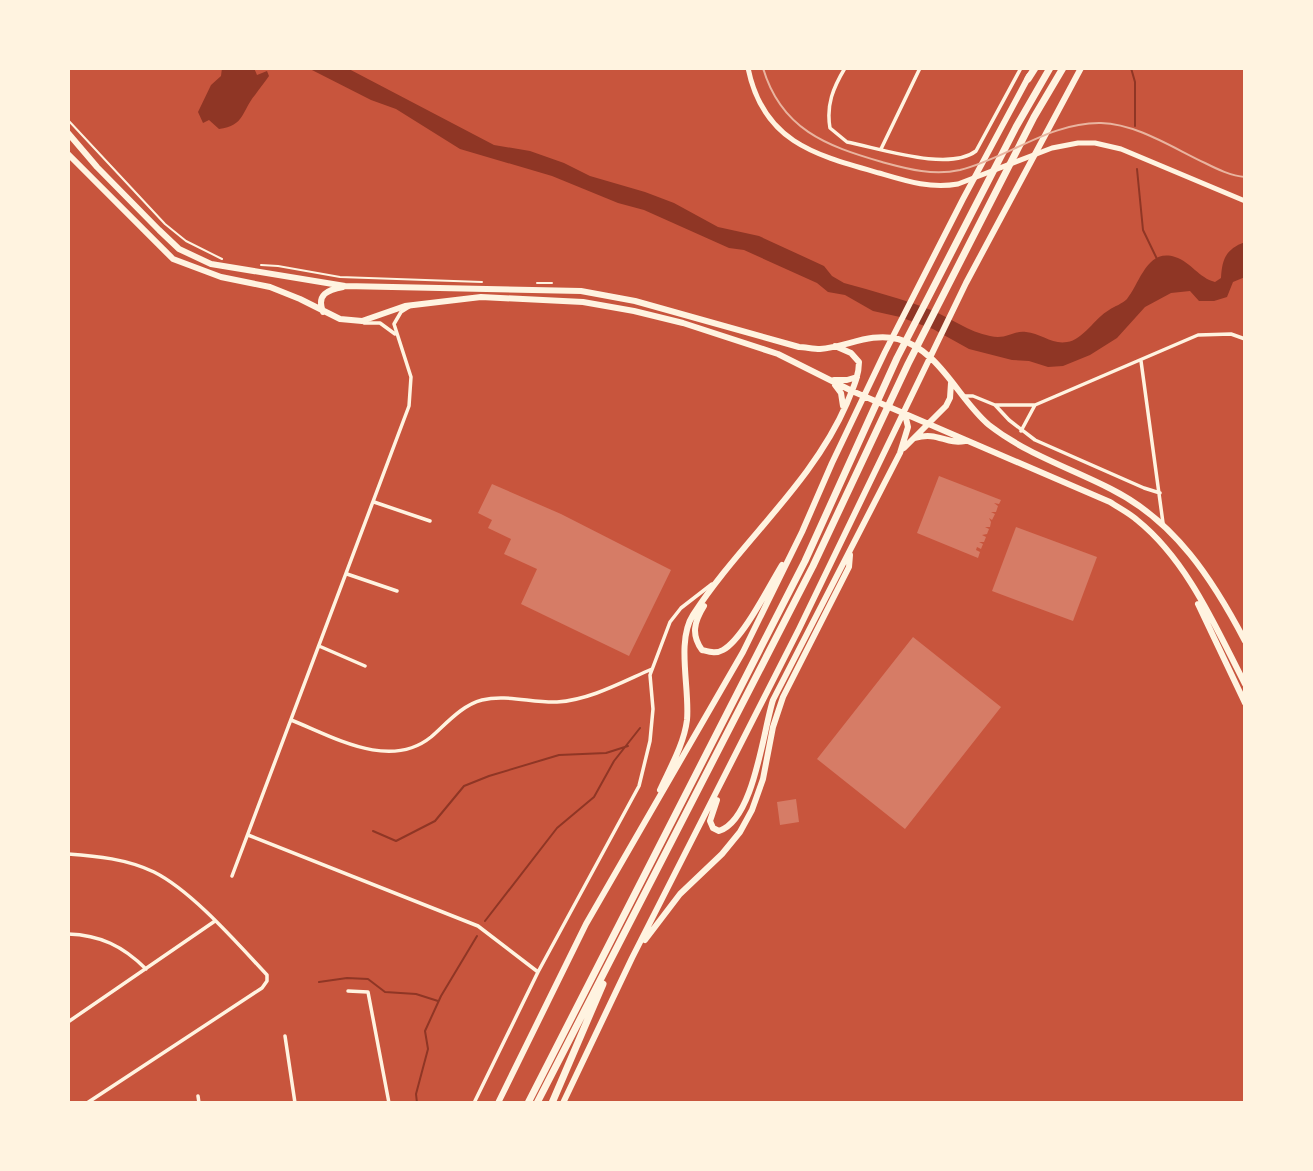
<svg xmlns="http://www.w3.org/2000/svg" width="1313" height="1171" font-family="'Sofia Sans Condensed',sans-serif">
  <style>
    .water { fill: #8f3625 }
    .lines { fill: none; stroke-linecap: round; stroke-linejoin: round }
    .stream { stroke: #8f3625; stroke-width: 2 }
    .building { fill: #d67c66 }
    .path { stroke: #fff3e0; stroke-width: 2 }
    .minor { stroke: #fff3e0; stroke-width: 3.5 }
    .secondary { stroke: #fff3e0; stroke-width: 5 }
    .trunk { stroke: #fff3e0; stroke-width: 6 }
    .motorway { stroke: #fff3e0; stroke-width: 7 }
    .rail { stroke: #e9b49f; stroke-width: 2 }
  </style>
  <rect width="100%" height="100%" fill="#c8553d"/>
  <path class="water" d="M 222,68 L 254,68 L 257,75 L 267,71 L 269,76 C 264,83 260,88 255,95 C 242,110 245,126 219,129 L 209,120 L 203,123 L 198,112 L 211,85 L 221,76 Z
    M 308,68 L 347,68 L 494,145 L 530,151 L 564,163 L 590,176 L 645,192 L 674,203 L 718,227 L 759,236 L 824,266 L 832,276 L 844,283 C 873,291 903,299 931,310 C 951,318 969,332 990,336 C 1007,340 1014,330 1026,332 C 1040,333 1053,345 1067,342 C 1083,340 1095,318 1109,310 C 1115,306 1122,304 1127,299 C 1140,283 1147,248 1175,257 C 1191,262 1199,278 1215,282 L 1221,278 C 1222,259 1226,249 1245,242 L 1245,277 L 1233,282 L 1227,297 L 1214,301 L 1199,301 L 1190,291 L 1171,293 L 1145,307 L 1117,338 L 1090,355 L 1063,366 L 1048,367 L 1029,361 L 1012,360 L 969,349 L 933,329 L 900,317 L 873,311 L 845,295 L 828,292 L 817,283 L 744,250 L 729,248 L 644,210 L 618,203 L 552,176 L 460,149 L 396,109 L 371,100 Z"/>
  <g class="lines">
    <path class="stream" d="M 1131,68 L 1135,82 L 1135,126
      M 1137,169 L 1143,230 L 1157,259
      M 373,831 L 396,841 L 435,821 L 464,786 L 489,776 L 559,755 L 606,753 L 628,746
      M 485,921 L 557,828 L 594,797 L 614,761 L 640,728
      M 319,982 L 347,978 L 368,979 L 385,992 L 416,994 L 438,1001
      M 417,1103 L 416,1094 L 428,1049 L 425,1031 L 441,996 L 477,936"/>
  </g>
  <path class="building" d="M 939,476 L 1001,500 L 999,504 L 994,503 L 998,506 L 996,512 L 991,512 L 995,514 L 992,520 L 989,518 L 991,522 L 990,527 L 985,527 L 989,529 L 987,534 L 982,535 L 986,537 L 984,542 L 979,542 L 983,544 L 981,549 L 977,547 L 976,550 L 980,552 L 978,558 L 917,533 Z
    M 492,484 L 561,514 L 671,570 L 629,656 L 521,604 L 537,569 L 504,554 L 511,539 L 488,528 L 492,520 L 478,513 Z
    M 1016,527 L 1097,557 L 1073,621 L 992,591 Z
    M 913,637 L 1001,707 L 905,829 L 817,759 Z
    M 796,799 L 799,822 L 780,825 L 777,802 Z"/>
  <g class="lines">
    <path class="path" d="M 68,120 L 165,224 L 186,241 L 222,259
      M 261,265 L 278,266 L 340,277 L 482,282
      M 537,283 L 552,283"/>
    <path class="minor" d="M 845,68 C 833,88 826,105 830,128 L 847,142 C 879,148 949,172 976,151 L 1021,68
      M 881,149 L 920,68
      M 364,323 L 380,323 L 395,334
      M 1141,361 L 1163,523
      M 964,396 L 973,396 L 995,405 L 1035,405 L 1198,335 L 1231,334 L 1245,339
      M 995,405 L 1009,420 L 1035,440 L 1144,488 L 1160,493
      M 1021,431 L 1035,405
      M 374,502 L 430,521
      M 347,574 L 397,591
      M 319,646 L 365,666
      M 291,720 C 332,736 389,771 431,737 C 446,724 462,705 482,700 C 506,694 532,703 557,702 C 590,700 622,682 652,669
      M 248,835 L 478,926 L 538,972
      M 68,854 C 97,856 127,859 154,872 C 192,891 237,943 267,975 L 267,981 L 262,988 L 87,1103
      M 232,876 L 409,406 L 411,377 L 394,324 L 401,312 L 409,307
      M 68,934 C 100,935 123,946 146,969
      M 348,991 L 368,992 L 389,1103
      M 68,1022 L 215,921
      M 285,1036 L 295,1103
      M 198,1096 L 199,1103
      M 474,1103 L 538,972 L 639,786 L 650,741 L 653,709 L 650,675 L 670,622 L 681,608 L 712,584"/>
    <path class="secondary" d="M 748,68 C 763,142 815,155 879,173 C 906,181 930,189 958,184 L 1052,148 L 1078,143 L 1095,143 L 1121,149 L 1245,201"/>
    <path class="trunk" d="M 68,133 L 97,167 L 159,230 L 179,249 L 211,264 L 345,286 L 581,291 L 635,301 L 799,347 C 805,347 813,349 820,349 C 847,347 870,332 898,339 C 940,350 958,399 989,425 C 1026,454 1070,468 1111,489 C 1175,521 1213,580 1245,641
      M 68,154 L 173,259 L 221,277 L 270,287 L 300,299 L 340,319 L 362,321 L 405,306 L 481,297 L 583,302 L 634,311 L 683,323 L 778,354 L 852,391 L 1110,502 C 1119,508 1129,513 1137,520 C 1188,561 1216,628 1245,684
      M 323,312 C 316,294 328,290 343,287
      M 834,380 L 847,380 L 857,377
      M 835,385 L 841,393 L 843,406
      M 915,438 C 938,431 946,445 965,441
      M 904,448 L 946,406 L 950,398 L 951,383
      M 1198,604 L 1245,703
      M 704,606 C 694,622 691,635 702,650 C 710,652 716,654 723,650 C 743,639 769,586 782,565
      M 660,790 C 670,768 684,744 687,720 C 690,689 676,641 693,615 C 740,542 812,484 847,403 C 852,390 859,377 859,362 L 851,353 L 835,346
      M 717,800 L 710,821 L 713,828 L 719,831 C 754,820 763,731 773,700 L 900,453 L 908,427 L 905,414
      M 645,940 L 680,894 L 722,854 L 740,832 L 752,810 L 763,779 L 773,727 L 783,697 L 849,567 L 850,555
      M 498,1103 L 586,924 L 743,652 L 802,532 L 832,463 L 885,352 L 963,199 L 1029,76
      M 563,1103 L 632,958 L 799,629 L 966,283 L 1081,68"/>
    <path class="motorway" d="M 1028,79 L 1035,68
      M 528,1103 L 805,561 L 897,358 L 1016,127 L 1050,68
      M 537,1103 L 813,566 L 908,364 L 1034,117 L 1063,68
      M 552,1103 L 603,984"/>
    <path class="rail" d="M 763,68 C 781,129 826,146 882,162 C 908,169 933,176 960,170 C 1008,158 1050,122 1101,123 C 1137,124 1173,148 1205,163 C 1217,169 1231,176 1245,177"/>
  </g>
  <rect width="1313" height="1171" fill="none" stroke="#fff3e0" stroke-width="140"/>
</svg>
